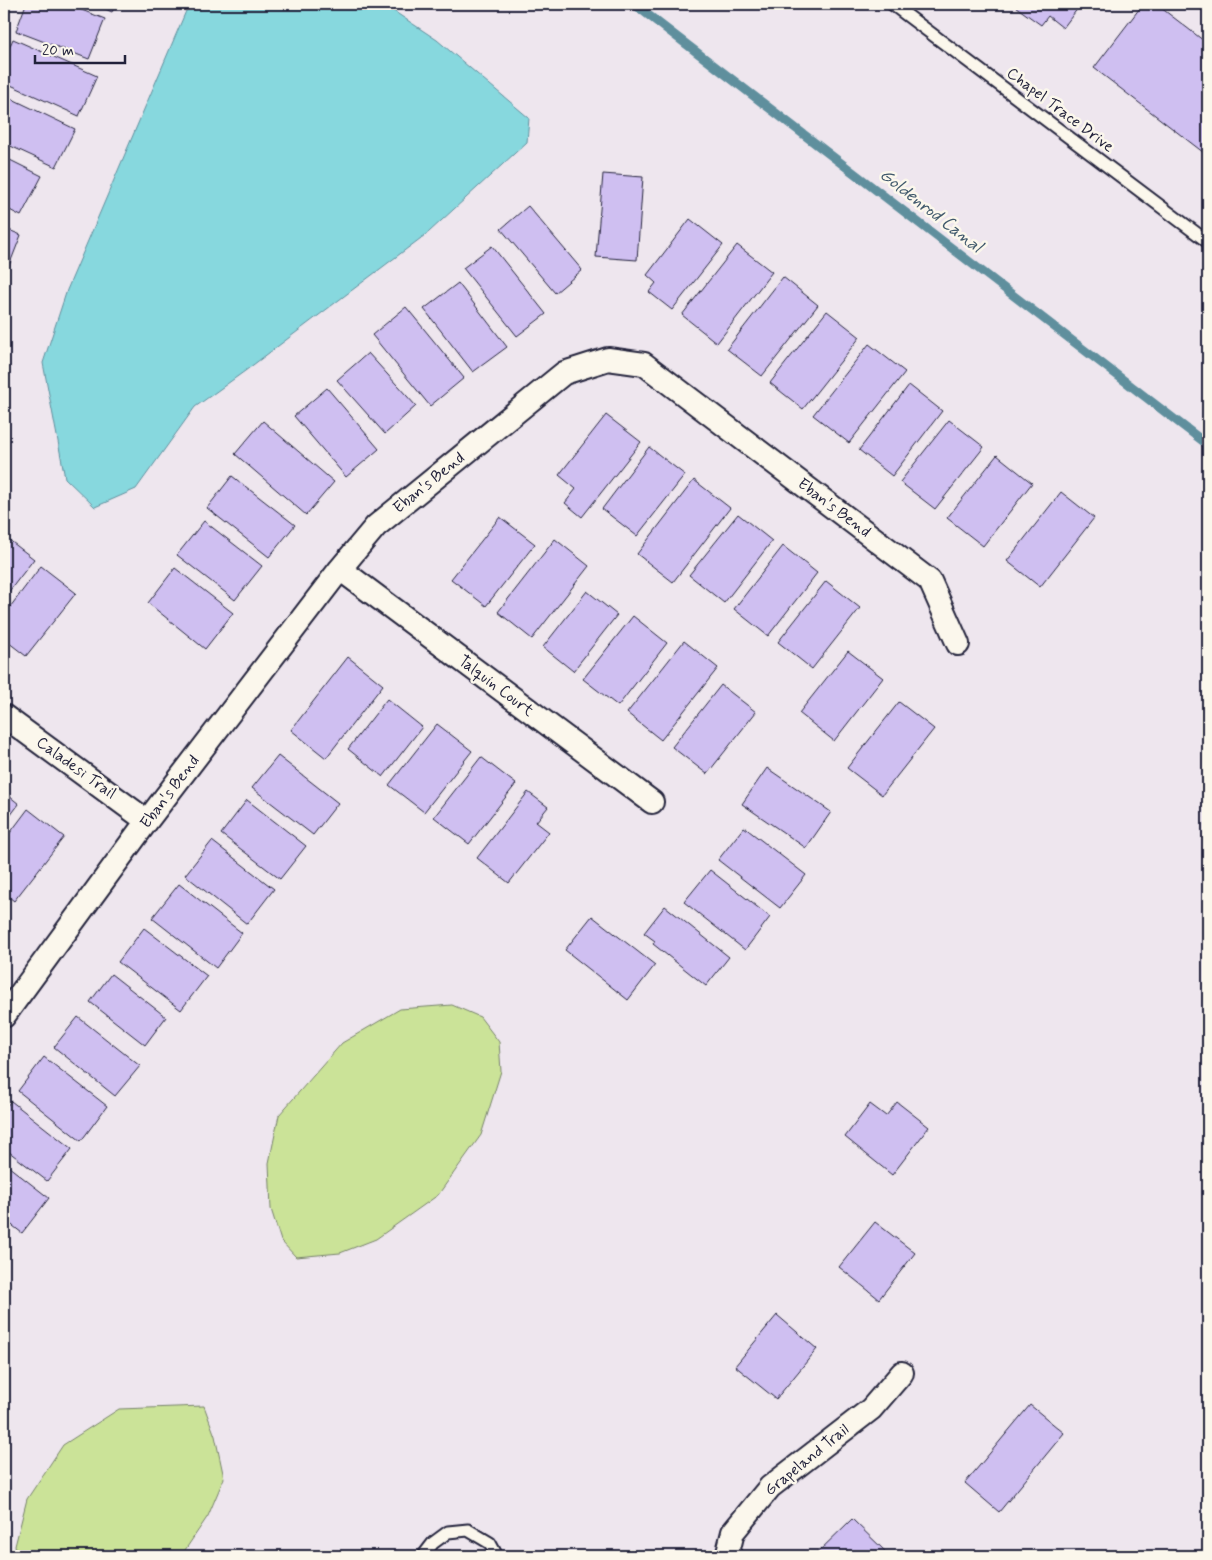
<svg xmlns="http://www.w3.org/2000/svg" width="1212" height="1560" font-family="Mynerve,sans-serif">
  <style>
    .green { fill: #cbe398; stroke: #76826a }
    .water { fill: #87d8de; stroke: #5f8f9d }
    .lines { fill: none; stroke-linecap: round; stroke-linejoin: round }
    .stream { stroke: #5f8f9d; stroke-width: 9 }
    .building { fill: #cfbff1; stroke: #22223b }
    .lane-casing { stroke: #22223b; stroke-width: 15 }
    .street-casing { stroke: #22223b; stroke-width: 26 }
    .lane { stroke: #fbf7ec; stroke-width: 11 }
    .street { stroke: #fbf7ec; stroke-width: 22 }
    .labels { text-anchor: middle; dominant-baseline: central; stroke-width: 5; stroke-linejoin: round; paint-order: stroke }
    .street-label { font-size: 16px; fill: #22223b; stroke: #fbf7ec }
    .water-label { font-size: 18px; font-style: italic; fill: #40596c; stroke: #fbf7ec }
  </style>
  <rect width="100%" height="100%" fill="#eee6ee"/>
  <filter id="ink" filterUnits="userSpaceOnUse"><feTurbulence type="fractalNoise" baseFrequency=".02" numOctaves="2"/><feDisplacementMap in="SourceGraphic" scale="10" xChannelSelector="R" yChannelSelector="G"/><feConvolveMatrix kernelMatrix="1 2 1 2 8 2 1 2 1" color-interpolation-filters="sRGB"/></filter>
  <g filter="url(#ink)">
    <path class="green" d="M 452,1005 L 480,1017 L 499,1042 L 501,1071 L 481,1135 L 438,1195 L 376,1239 L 340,1253 L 296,1257 L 281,1241 L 271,1209 L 269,1163 L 279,1115 L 342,1043 L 400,1009 Z
      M 204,1406 L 215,1436 L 224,1478 L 208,1516 L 181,1556 L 19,1556 L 15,1546 L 27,1499 L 63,1445 L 119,1409 Z"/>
    <path class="water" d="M 189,4 L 383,4 L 437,40 L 529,118 L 527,142 L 429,232 L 245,371 L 195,407 L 136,489 L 95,507 L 65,478 L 43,363 L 67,290 Z"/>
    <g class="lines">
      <path class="stream" d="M 634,4 L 1208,445"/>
    </g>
    <path class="building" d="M 26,4 L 66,4 L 105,19 L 89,59 L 16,31 Z
      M 94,4 L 116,4 L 112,12 Z
      M 1012,4 L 1081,4 L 1063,28 L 1048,16 L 1041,25 Z
      M 1143,4 L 1156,4 L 1208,44 L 1208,156 L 1094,68 Z
      M 13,39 L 97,76 L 79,116 L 4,82 L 4,59 Z
      M 4,95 L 75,129 L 56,167 L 4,143 Z
      M 4,157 L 42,176 L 21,216 L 4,207 Z
      M 603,174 L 643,177 L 637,260 L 596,257 Z
      M 528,206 L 582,270 L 555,293 L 501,229 Z
      M 690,219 L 723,245 L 672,310 L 649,292 L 656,283 L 647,275 Z
      M 4,228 L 21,235 L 5,276 L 4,276 Z
      M 737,245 L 772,272 L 717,343 L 682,315 Z
      M 492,246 L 546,314 L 517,336 L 463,268 Z
      M 783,277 L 818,305 L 762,376 L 727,349 Z
      M 458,283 L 507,347 L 473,372 L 424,309 Z
      M 406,307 L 464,378 L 430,406 L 372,335 Z
      M 827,311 L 860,337 L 803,409 L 770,383 Z
      M 869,344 L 905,372 L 849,443 L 813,415 Z
      M 368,353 L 416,406 L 385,434 L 337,380 Z
      M 909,385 L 942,411 L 892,476 L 859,450 Z
      M 327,388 L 379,449 L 346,477 L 294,416 Z
      M 606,415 L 641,442 L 582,517 L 565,503 L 576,489 L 559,475 Z
      M 949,420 L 984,447 L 935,509 L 900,482 Z
      M 263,421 L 334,482 L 306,515 L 235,454 Z
      M 649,447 L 685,475 L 637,536 L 602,509 Z
      M 997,455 L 1032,483 L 983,546 L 947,518 Z
      M 232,476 L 295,525 L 269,557 L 207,508 Z
      M 694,480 L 730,508 L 673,582 L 637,554 Z
      M 1061,492 L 1094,518 L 1040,587 L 1007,561 Z
      M 738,514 L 772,541 L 724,603 L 689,575 Z
      M 500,517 L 535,544 L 486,606 L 451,579 Z
      M 204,521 L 262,566 L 235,600 L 177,555 Z
      M 4,536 L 34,559 L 4,598 Z
      M 555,539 L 589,566 L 532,639 L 498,612 Z
      M 783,546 L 817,573 L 768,636 L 734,609 Z
      M 41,566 L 76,593 L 26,656 L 4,639 L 4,615 Z
      M 175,568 L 233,613 L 205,649 L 148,603 Z
      M 826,581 L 860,608 L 812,669 L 778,642 Z
      M 587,591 L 617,615 L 573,671 L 543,647 Z
      M 633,616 L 667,643 L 618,706 L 583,679 Z
      M 684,641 L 718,668 L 661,740 L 627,713 Z
      M 848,651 L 883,678 L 834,741 L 799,713 Z
      M 348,657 L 383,685 L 326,758 L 291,730 Z
      M 721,685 L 756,712 L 707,774 L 672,747 Z
      M 387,699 L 422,727 L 383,777 L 348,749 Z
      M 899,702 L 934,729 L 882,795 L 847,768 Z
      M 437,724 L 472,751 L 424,812 L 389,785 Z
      M 278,756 L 338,803 L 313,835 L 252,788 Z
      M 481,757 L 516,784 L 469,844 L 434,817 Z
      M 767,768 L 831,812 L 806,848 L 742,804 Z
      M 4,792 L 19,804 L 4,824 Z
      M 528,792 L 548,807 L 536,822 L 549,832 L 509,883 L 477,858 Z
      M 247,800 L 306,846 L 280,879 L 221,834 Z
      M 28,809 L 64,837 L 14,901 L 4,893 L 4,841 Z
      M 744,827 L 806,875 L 780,908 L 718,860 Z
      M 212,841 L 274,889 L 247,924 L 185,875 Z
      M 710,870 L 770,917 L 745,950 L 684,902 Z
      M 179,884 L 242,933 L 216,968 L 152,918 Z
      M 665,906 L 729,957 L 706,986 L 653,944 L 655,941 L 644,933 Z
      M 592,916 L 655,965 L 628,1000 L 565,950 Z
      M 144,928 L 207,976 L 181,1010 L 118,962 Z
      M 111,974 L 166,1017 L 145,1045 L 90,1002 Z
      M 78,1017 L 140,1066 L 115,1096 L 54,1047 Z
      M 44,1057 L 107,1106 L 81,1141 L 18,1091 Z
      M 11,1101 L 72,1149 L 47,1181 L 4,1148 L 4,1109 Z
      M 897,1102 L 929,1127 L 892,1175 L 845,1137 L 870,1104 L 886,1116 Z
      M 4,1163 L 49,1198 L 22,1233 L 4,1219 Z
      M 875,1222 L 915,1253 L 879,1299 L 839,1267 Z
      M 777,1315 L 817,1349 L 776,1399 L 735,1366 Z
      M 1030,1405 L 1064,1433 L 999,1512 L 965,1483 Z
      M 852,1519 L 887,1553 L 884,1556 L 814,1556 Z"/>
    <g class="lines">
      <g class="lane-casing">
        <path id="lane" d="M 892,4 L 1208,242
          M 423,1556 L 433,1543 L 448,1532 L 468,1530 L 490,1543 L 497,1556"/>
      </g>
      <g class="street-casing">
        <path id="street" d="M 340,569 L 652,802
          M 4,716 L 147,821
          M 4,1016 L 147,821 L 340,569 L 376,526 L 564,373 L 608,359 L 644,364 L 930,581 L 958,644
          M 727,1556 L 733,1532 L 770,1487 L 871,1409 L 902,1373"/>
      </g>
      <use href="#lane" class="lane"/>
      <use href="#street" class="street"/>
    </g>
  </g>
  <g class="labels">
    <g class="street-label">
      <text transform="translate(1060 110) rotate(37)">Chapel Trace Drive</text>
      <text transform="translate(429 483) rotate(-39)">Eban's Bend</text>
      <text transform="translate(834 508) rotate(37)">Eban's Bend</text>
      <text transform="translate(496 686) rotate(37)">Talquin Court</text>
      <text transform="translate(76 768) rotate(36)">Caladesi Trail</text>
      <text transform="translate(170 792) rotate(-53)">Eban's Bend</text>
      <text transform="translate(807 1460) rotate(-39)">Grapeland Trail</text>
    </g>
    <g class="water-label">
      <text transform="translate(931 211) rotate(38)">Goldenrod Canal</text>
    </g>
  </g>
  <rect width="1212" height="1560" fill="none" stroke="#fbf7ec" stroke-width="20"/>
  <rect x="10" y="10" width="1192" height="1540" fill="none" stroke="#22223b" stroke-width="2" filter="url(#ink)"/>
  <path d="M35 55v8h90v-8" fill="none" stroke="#22223b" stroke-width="2.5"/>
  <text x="42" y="55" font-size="15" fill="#22223b" stroke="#fbf7ec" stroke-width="4" paint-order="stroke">20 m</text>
</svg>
